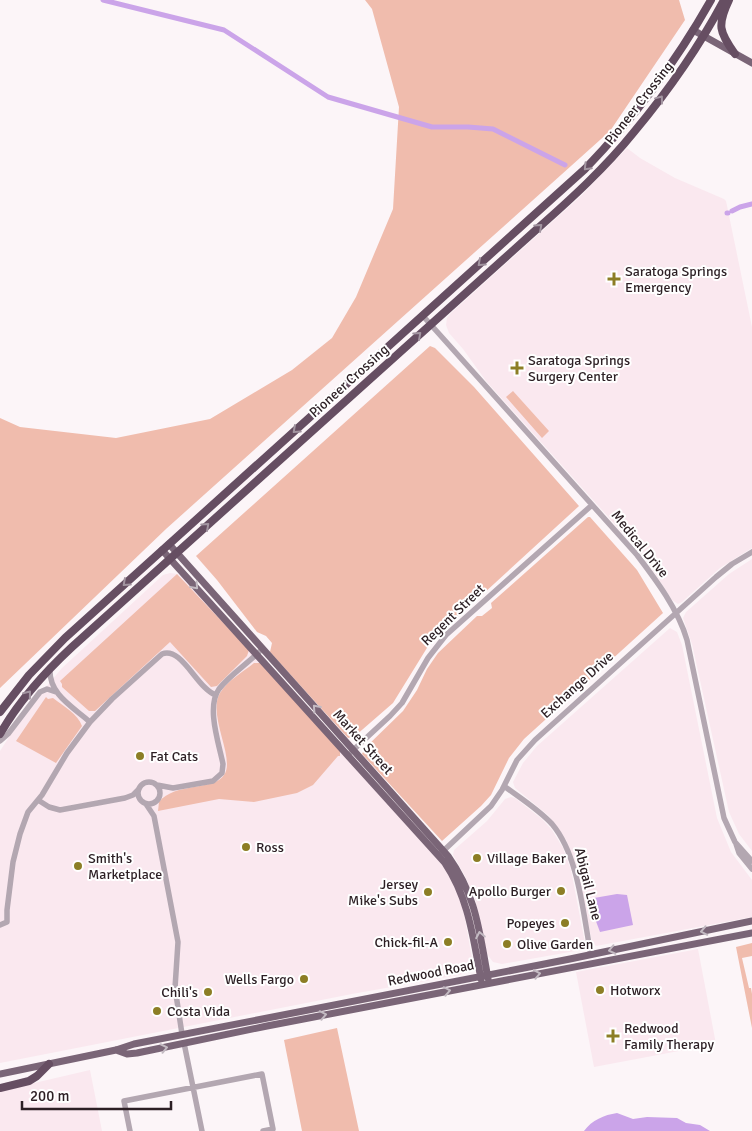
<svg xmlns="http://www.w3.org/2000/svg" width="752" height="1131" font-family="Signika,sans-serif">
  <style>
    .built { fill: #fae8ef }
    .green { fill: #f0bcad }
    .water { fill: #cba4e9 }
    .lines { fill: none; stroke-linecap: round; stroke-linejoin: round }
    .canal { stroke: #cba4e9; stroke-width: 5 }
    .minor { stroke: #b3a7b1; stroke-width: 5.5 }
    .major { stroke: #7a6577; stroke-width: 7 }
    .highway { stroke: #664e62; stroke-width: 8 }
    .oneway { stroke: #a395a1 }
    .oneway2 { stroke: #c3bac2 }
    .poi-dot { fill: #8c7e25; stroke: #fff; stroke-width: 2 }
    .labels { text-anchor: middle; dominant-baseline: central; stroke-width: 4; stroke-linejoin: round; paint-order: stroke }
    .street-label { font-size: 14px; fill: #2c1f24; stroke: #fff }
    .poi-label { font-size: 14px; fill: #2c1f24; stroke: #fff; text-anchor: start }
  </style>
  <rect width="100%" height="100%" fill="#fcf5f8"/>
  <path class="built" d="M 627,148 L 640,158 L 675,178 L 724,199 L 726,201 L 752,327 L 752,548 L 720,568 L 682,602 L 678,604 L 672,600 L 654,572 L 638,550 L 486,381 L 463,349 L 449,333 L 446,325 L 447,318 L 451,313 L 582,195 Z
    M 752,559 L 752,851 L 739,834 L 729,812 L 692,644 L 683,618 L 686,612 L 729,574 Z
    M 170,573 L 178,574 L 201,597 L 446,869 L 462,901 L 472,959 L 471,967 L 466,973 L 459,975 L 352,994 L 0,1063 L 0,751 L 26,711 L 62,668 L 163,575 Z
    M 670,628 L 677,632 L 682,645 L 717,818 L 731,852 L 752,880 L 752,917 L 596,946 L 592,942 L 576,865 L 566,840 L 549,816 L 515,788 L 513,782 L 523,763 L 537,746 Z
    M 511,797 L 515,798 L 542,819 L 552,830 L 563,848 L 571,870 L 585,943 L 581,950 L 502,964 L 493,962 L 487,954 L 476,902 L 465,876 L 453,855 L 454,850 L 487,821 L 505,799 Z
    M 698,949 L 716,1044 L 594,1067 L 576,972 Z
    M 90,1070 L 102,1131 L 0,1131 L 0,1091 Z"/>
  <path class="green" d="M 365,0 L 679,0 L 685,20 L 610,131 L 166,529 L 0,688 L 0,418 L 20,427 L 116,438 L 210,419 L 292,370 L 332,338 L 356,297 L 393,209 L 399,107 L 372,9 Z
    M 430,346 L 435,348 L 474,387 L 579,506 L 483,594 L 478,593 L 469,601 L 469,606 L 430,643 L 393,703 L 355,736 L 348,738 L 270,652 L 272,643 L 266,636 L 257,632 L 217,580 L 196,556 Z
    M 513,391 L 549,431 L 542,438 L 506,397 Z
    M 588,517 L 590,517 L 637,570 L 663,613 L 524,739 L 509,758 L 491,795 L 481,806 L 442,841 L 362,754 L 365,748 L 403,711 L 417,690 L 427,669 L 438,653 L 477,616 L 482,616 L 492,608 L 491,603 Z
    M 177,574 L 249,650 L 247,656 L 217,686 L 211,687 L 170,642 L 95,711 L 89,711 L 62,687 L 62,684 L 60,681 Z
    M 254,663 L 260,663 L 340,751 L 340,756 L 338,756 L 313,785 L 297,793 L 254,802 L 219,799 L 158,811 L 159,802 C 175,782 214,791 224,775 C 236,759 207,715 220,693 C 227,681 243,672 254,663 Z
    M 46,697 L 48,699 L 53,698 C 63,706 78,714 82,726 L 56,763 L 16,741 Z
    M 752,943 L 752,956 L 742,958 L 749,988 L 751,988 L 752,994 L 752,1028 L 736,947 Z
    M 337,1028 L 359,1131 L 302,1131 L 284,1040 Z"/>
  <path class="water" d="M 617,894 L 627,895 L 633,925 L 600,932 L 591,908 L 591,901 L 594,898 Z
    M 617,1113 L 633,1119 L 647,1117 L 677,1118 L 686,1123 L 700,1125 L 710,1131 L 584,1131 C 592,1120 604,1115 617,1113 Z"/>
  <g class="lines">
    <path class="canal" d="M 103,0 L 224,30 L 328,97 L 432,127 L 468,127 L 493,129 L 565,165
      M 732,211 L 740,207 L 752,204
      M 727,213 L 728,213"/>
    <path class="minor" d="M 423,316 L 637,555 C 656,580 678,609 687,640 L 724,818 L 735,842 L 752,861
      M 50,668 C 48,694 73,707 90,722
      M 0,741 L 8,734 L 40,692 L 47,689 L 56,692
      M 351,752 L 390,716 L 402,703 L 428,658 L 446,635 L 592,505
      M138 793a11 11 0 1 1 22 0a11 11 0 1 1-22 0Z
      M 157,785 L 173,788 L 213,781 L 222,773 L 223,764 C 219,744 206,707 219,689 C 230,675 246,665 259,652
      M 504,786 C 520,798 538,809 552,824 C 579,856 583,914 591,955
      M 38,800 L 49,807 L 60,810 L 125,798 L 133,795 L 139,789
      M 146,804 L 154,816 L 178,942 L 175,988 L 182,1034
      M 736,844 L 739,853 L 752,869
      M 440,854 L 491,806 L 502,790 L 517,760 L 535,740 L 716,577 L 732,564 L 752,552
      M 0,925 L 7,922 L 7,910 L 13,862 L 20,834 L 28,812 L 42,795 L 67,753 L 90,722 L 112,699 L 162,654 C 182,646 197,689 216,695
      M 184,1043 L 202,1131
      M 130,1131 L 124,1101 L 262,1074 L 273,1129 L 263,1131"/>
    <path class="major" d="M 693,30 L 752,63
      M 169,544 L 448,856 C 477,897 479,931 488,978
      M 162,550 L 445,863 C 469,899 473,938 481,979
      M 116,1050 L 127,1054 L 137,1053 L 267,1026 L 752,933
      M 0,1074 L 116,1050 L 134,1044 L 570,959 L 752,921"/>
    <path class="highway" d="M 729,0 C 717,25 719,32 735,54
      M 0,712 L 29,675 L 65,638 L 585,169 C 634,118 676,62 711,0
      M 0,734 C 19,701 44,673 72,647 L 537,229 C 571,199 605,168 634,132 C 668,91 699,47 724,0
      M 0,1088 L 29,1081 L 37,1076 L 49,1064"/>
  </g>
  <defs><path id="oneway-chevron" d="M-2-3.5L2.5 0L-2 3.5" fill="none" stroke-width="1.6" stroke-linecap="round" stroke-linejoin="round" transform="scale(1.25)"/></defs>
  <g class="oneway">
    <use href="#oneway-chevron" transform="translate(660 99) rotate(-53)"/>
    <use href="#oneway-chevron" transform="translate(587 167) rotate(134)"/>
    <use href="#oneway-chevron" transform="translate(539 227) rotate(-42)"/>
    <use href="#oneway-chevron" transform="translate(481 263) rotate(138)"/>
    <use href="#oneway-chevron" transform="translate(418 335) rotate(-42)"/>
    <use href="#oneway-chevron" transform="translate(296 430) rotate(138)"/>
    <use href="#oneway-chevron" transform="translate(206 526) rotate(-42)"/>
    <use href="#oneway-chevron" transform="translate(126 583) rotate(138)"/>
    <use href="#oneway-chevron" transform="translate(28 694) rotate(-51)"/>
  </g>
  <g class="oneway2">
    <use href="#oneway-chevron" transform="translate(195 586) rotate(48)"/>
    <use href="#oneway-chevron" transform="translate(316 708) rotate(-132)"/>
    <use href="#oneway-chevron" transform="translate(704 931) rotate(169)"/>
    <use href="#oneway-chevron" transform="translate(480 935) rotate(-101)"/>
    <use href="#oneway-chevron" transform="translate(612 950) rotate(168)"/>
    <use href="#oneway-chevron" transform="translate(537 974) rotate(-11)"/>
    <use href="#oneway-chevron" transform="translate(447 991) rotate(-11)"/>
    <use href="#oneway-chevron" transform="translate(323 1015) rotate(-11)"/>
    <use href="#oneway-chevron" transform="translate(164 1048) rotate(-12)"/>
  </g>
  <g class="poi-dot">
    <path d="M611.5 271.5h5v5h5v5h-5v5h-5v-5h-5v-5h5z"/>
    <path d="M514.5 360.5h5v5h5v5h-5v5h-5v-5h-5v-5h5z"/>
    <circle cx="140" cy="756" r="5"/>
    <circle cx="246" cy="847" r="5"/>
    <circle cx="477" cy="858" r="5"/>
    <circle cx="78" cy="866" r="5"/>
    <circle cx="561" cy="891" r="5"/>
    <circle cx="428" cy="892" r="5"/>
    <circle cx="565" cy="923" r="5"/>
    <circle cx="448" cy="942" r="5"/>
    <circle cx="507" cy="944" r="5"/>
    <circle cx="304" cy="979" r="5"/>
    <circle cx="600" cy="990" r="5"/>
    <circle cx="208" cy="992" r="5"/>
    <circle cx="157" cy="1011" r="5"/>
    <path d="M610.5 1028.5h5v5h5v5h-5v5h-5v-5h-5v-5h5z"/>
  </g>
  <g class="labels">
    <g class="street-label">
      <text transform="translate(639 103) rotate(-52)">Pioneer Crossing</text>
      <text transform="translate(349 381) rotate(-42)">Pioneer Crossing</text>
      <text transform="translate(640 544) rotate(51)">Medical Drive</text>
      <text transform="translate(453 615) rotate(-44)">Regent Street</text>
      <text transform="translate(577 685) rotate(-42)">Exchange Drive</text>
      <text transform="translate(363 742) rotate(48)">Market Street</text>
      <text transform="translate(588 884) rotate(76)">Abigail Lane</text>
      <text transform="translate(431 973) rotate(-11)">Redwood Road</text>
    </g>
    <g class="poi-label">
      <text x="625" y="271">Saratoga Springs<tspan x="625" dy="16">Emergency</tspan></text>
      <text x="528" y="360">Saratoga Springs<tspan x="528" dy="16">Surgery Center</tspan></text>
      <text x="150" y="756">Fat Cats</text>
      <text x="256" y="847">Ross</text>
      <text x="88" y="858">Smith's<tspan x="88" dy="16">Marketplace</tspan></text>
      <text x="487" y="858">Village Baker</text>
      <text x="418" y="884" text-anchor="end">Jersey<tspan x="418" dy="16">Mike's Subs</tspan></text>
      <text x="551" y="891" text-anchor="end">Apollo Burger</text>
      <text x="555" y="923" text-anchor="end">Popeyes</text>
      <text x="438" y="942" text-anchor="end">Chick-fil-A</text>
      <text x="517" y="944">Olive Garden</text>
      <text x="294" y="979" text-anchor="end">Wells Fargo</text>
      <text x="610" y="990">Hotworx</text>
      <text x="198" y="992" text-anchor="end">Chili's</text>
      <text x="167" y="1011">Costa Vida</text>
      <text x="624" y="1028">Redwood<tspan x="624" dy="16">Family Therapy</tspan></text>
    </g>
  </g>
  <path d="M22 1101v8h149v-8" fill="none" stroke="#2c1f24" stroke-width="2.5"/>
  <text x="30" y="1101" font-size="15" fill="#2c1f24" stroke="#ffffff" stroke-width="4" paint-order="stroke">200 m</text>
</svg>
